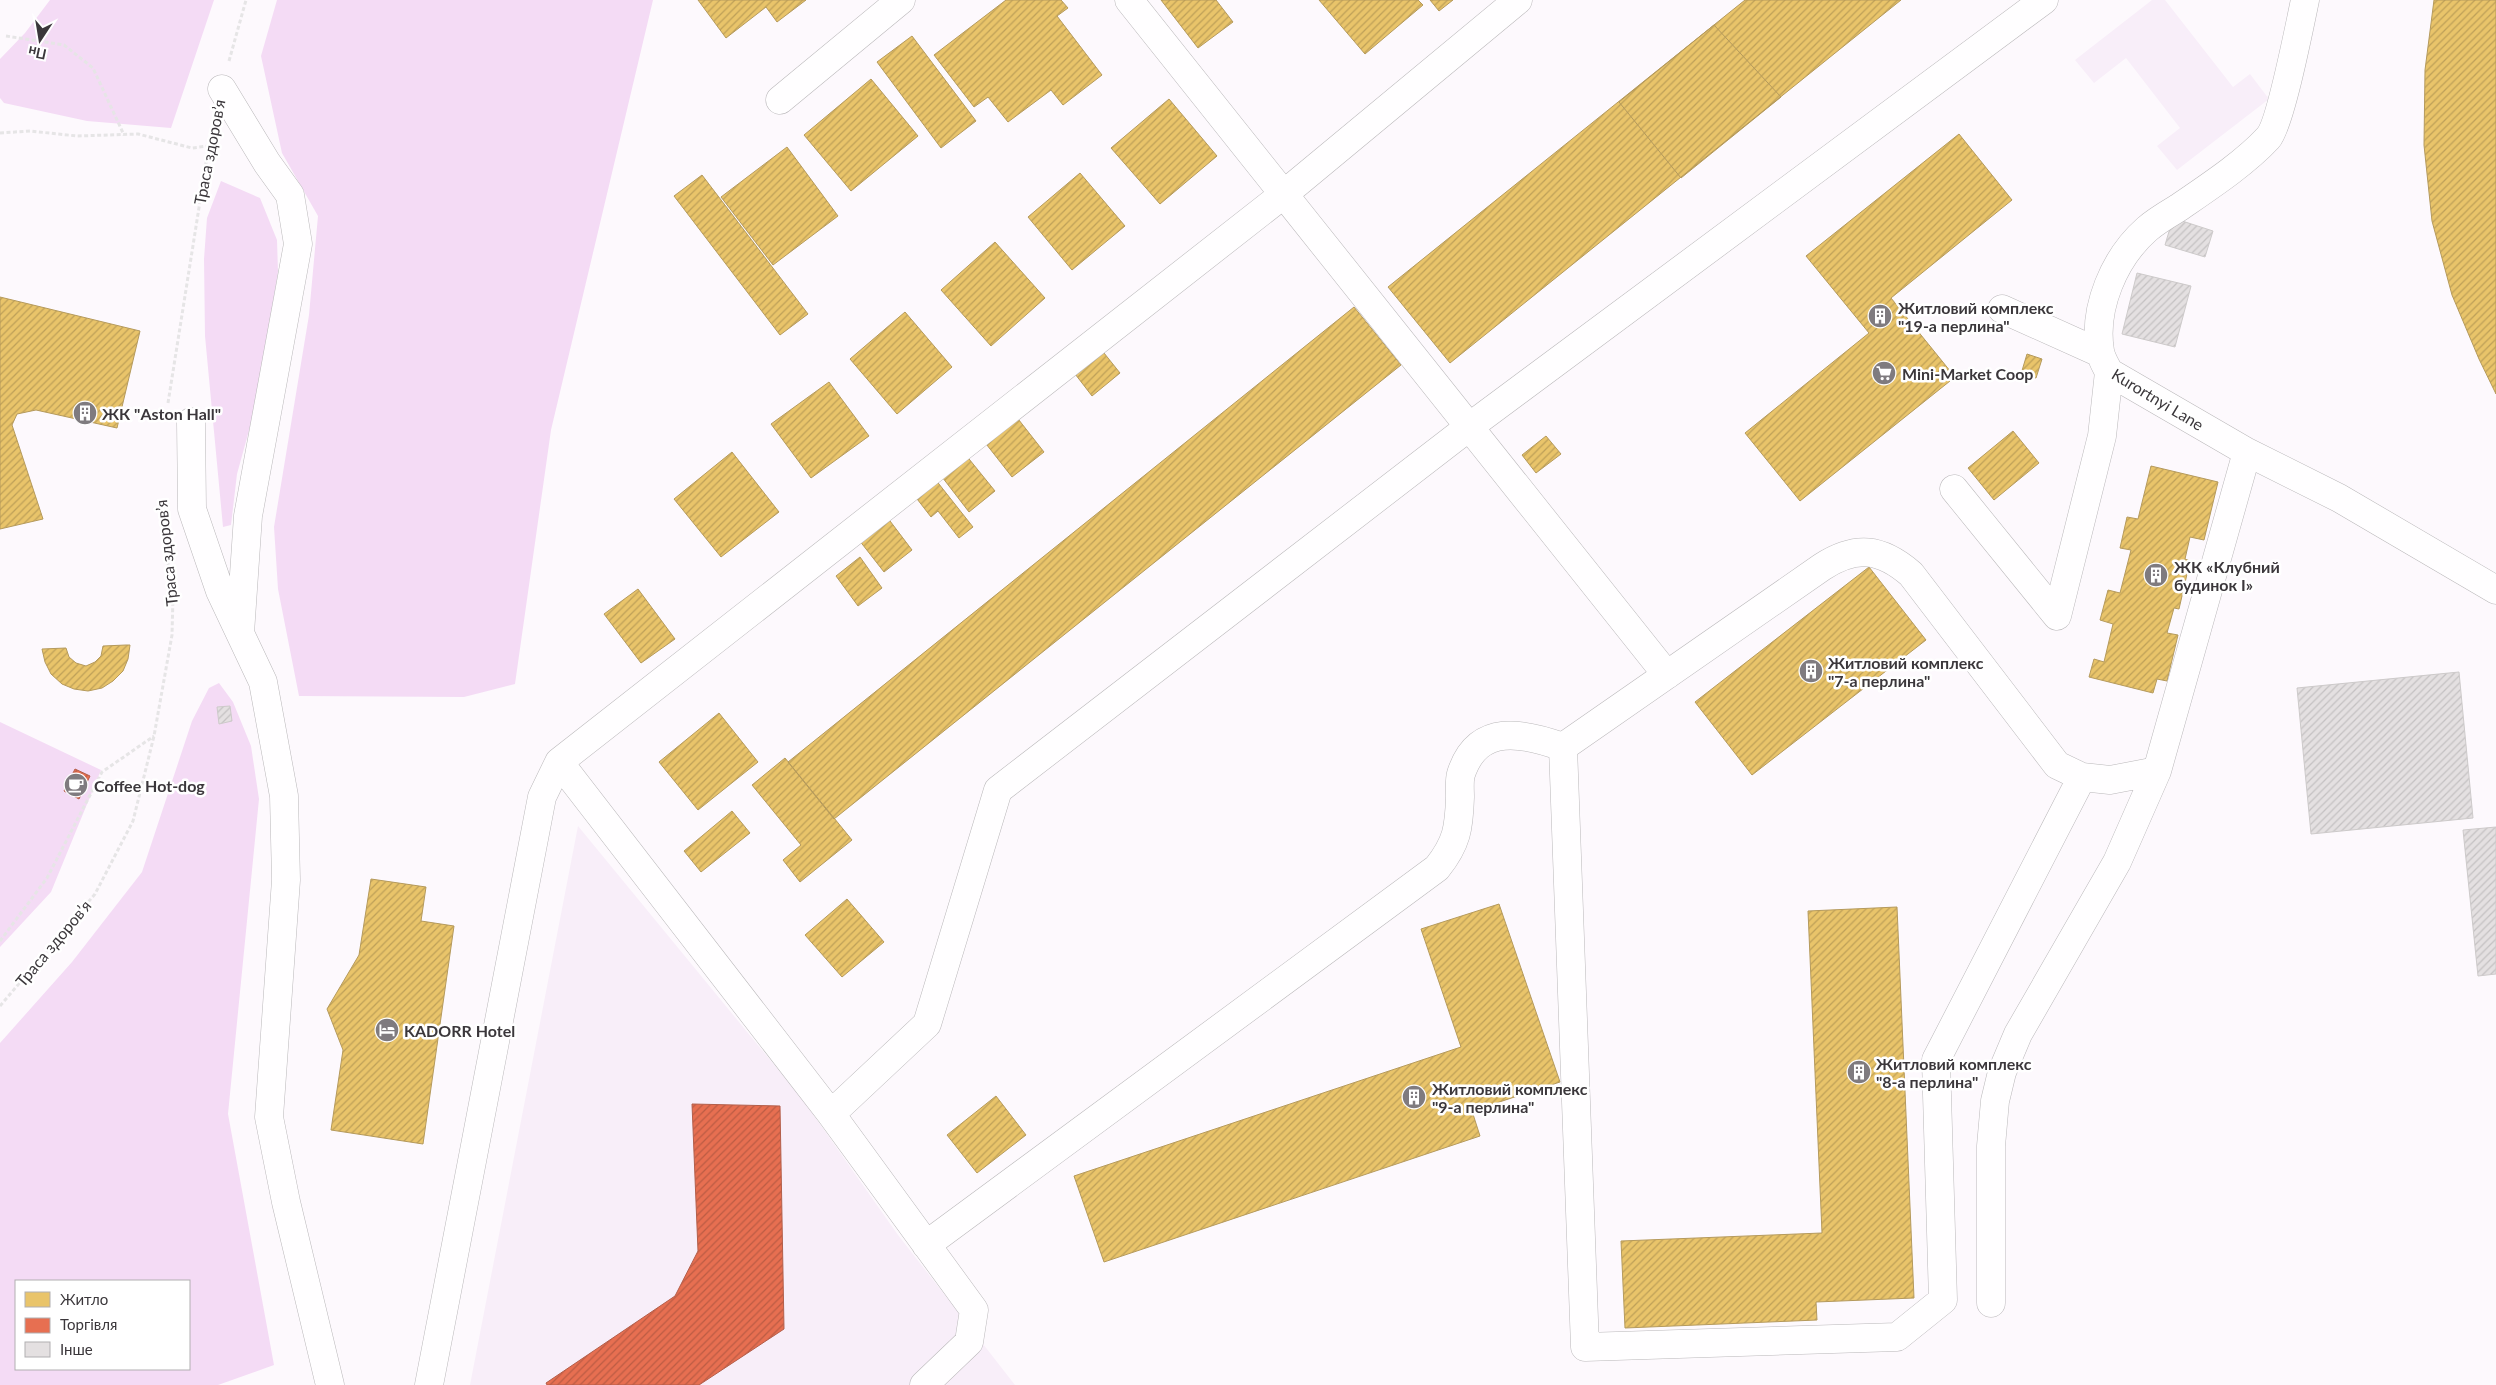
<svg xmlns="http://www.w3.org/2000/svg" width="2496" height="1385" font-family="Lato,sans-serif">
  <style>
    .built { fill: #f8eef9 }
    .park { fill: #f4dbf5; fill-rule: evenodd }
    .homes { fill: url(#homes-hatch); stroke: #b59a5c }
    .shops { fill: url(#shops-hatch); stroke: #b35e4a }
    .building { fill: url(#building-hatch); stroke: #cdcaca }
    .lines { fill: none; stroke-linecap: round; stroke-linejoin: round }
    .minor-casing { stroke: #bab8ba; stroke-width: 29 }
    .path { stroke: #e6e5e6; stroke-width: 3; stroke-dasharray: 4 2.5; stroke-linecap: butt }
    .minor { stroke: #fffeff; stroke-width: 28 }
    .labels { text-anchor: middle; dominant-baseline: central; stroke-width: 5; stroke-linejoin: round; paint-order: stroke }
    .street-label { font-size: 16px; fill: #3b373b; stroke: #fff }
    .poi-label { font-size: 16px; font-weight: bold; fill: #3b373b; stroke: #fff; text-anchor: start }
  </style>
  <defs>
    <pattern id="homes-hatch" width="6" height="6" patternUnits="userSpaceOnUse" patternTransform="scale(1.25)"><rect width="6" height="6" fill="#e9c46a"/><path d="M-1 1l2-2M0 6l6-6M5 7l2-2" fill="none" stroke="#bea058"/></pattern>
    <pattern id="shops-hatch" width="6" height="6" patternUnits="userSpaceOnUse" patternTransform="scale(1.25)"><rect width="6" height="6" fill="#e76f51"/><path d="M-1 1l2-2M0 6l6-6M5 7l2-2" fill="none" stroke="#bc5c44"/></pattern>
    <pattern id="building-hatch" width="6" height="6" patternUnits="userSpaceOnUse" patternTransform="scale(1.25)"><rect width="6" height="6" fill="#e4e0e1"/><path d="M-1 1l2-2M0 6l6-6M5 7l2-2" fill="none" stroke="#c4c1c2"/></pattern>
  </defs>
  <rect width="100%" height="100%" fill="#fdf9fd"/>
  <path class="built" d="M 2152,0 L 2165,0 L 2233,87 L 2250,74 L 2269,99 L 2177,170 L 2157,146 L 2180,128 L 2126,58 L 2094,83 L 2075,60 Z
    M 578,826 L 803,1100 L 898,1235 L 1015,1385 L 470,1385 Z"/>
  <path class="park" d="M 50,0 L 214,0 L 171,128 L 87,121 L 4,103 L 0,98 L 0,59 L 25,33 Z
    M 277,0 L 653,0 L 551,430 L 515,684 L 464,697 L 299,696 L 278,589 L 274,527 L 309,315 L 318,216 L 282,153 L 261,56 Z
    M 221,181 L 260,198 L 277,240 L 278,272 L 256,405 L 237,474 L 231,525 L 223,527 L 205,336 L 204,259 L 207,218 Z
    M 219,683 L 233,702 L 251,746 L 259,799 L 228,1114 L 274,1365 L 218,1385 L 0,1385 L 0,1043 L 72,962 L 142,872 L 192,721 L 209,688 ZM 16,1281 L 189,1281 L 189,1369 L 16,1369 Z
    M 0,722 L 101,770 L 51,892 L 0,947 Z"/>
  <path class="homes" d="M 698,0 L 806,0 L 777,22 L 766,7 L 726,38 Z
    M 1006,0 L 1061,0 L 1068,8 L 1057,16 L 1102,75 L 1063,105 L 1051,90 L 1008,122 L 988,97 L 974,107 L 934,55 Z
    M 1161,0 L 1216,0 L 1233,22 L 1198,48 Z
    M 1319,0 L 1418,0 L 1423,5 L 1365,54 Z
    M 1430,0 L 1453,0 L 1439,11 Z
    M 1745,0 L 1901,0 L 1450,363 L 1388,287 Z
    M 2434,0 L 2496,0 L 2496,394 L 2479,359 L 2452,295 L 2432,221 L 2424,145 L 2425,70 Z
    M 1714,25 L 1781,97 L 1681,178 L 1619,102 Z
    M 912,36 L 976,121 L 941,148 L 877,62 Z
    M 871,79 L 918,136 L 851,191 L 804,135 Z
    M 1169,99 L 1217,156 L 1160,204 L 1111,148 Z
    M 1959,134 L 2012,200 L 1891,298 L 1955,377 L 1800,501 L 1745,433 L 1869,333 L 1806,256 Z
    M 787,147 L 838,216 L 773,265 L 721,197 Z
    M 1080,173 L 1125,226 L 1072,270 L 1028,217 Z
    M 702,175 L 808,314 L 780,335 L 674,196 Z
    M 995,242 L 1045,298 L 991,346 L 941,290 Z
    M 0,297 L 140,331 L 117,428 L 36,410 L 17,414 L 12,425 L 43,519 L 0,529 Z
    M 1354,307 L 1401,365 L 834,819 L 788,762 Z
    M 905,312 L 952,367 L 897,414 L 850,359 Z
    M 1100,348 L 1120,373 L 1092,396 L 1072,370 Z
    M 2027,354 L 2042,359 L 2036,378 L 2021,374 Z
    M 829,382 L 869,436 L 811,478 L 771,424 Z
    M 1015,415 L 1044,452 L 1012,477 L 983,440 Z
    M 2013,431 L 2039,463 L 1994,500 L 1968,468 Z
    M 1546,436 L 1561,454 L 1536,473 L 1522,455 Z
    M 732,452 L 779,512 L 721,557 L 674,499 Z
    M 965,454 L 995,491 L 969,512 L 939,473 Z
    M 2151,466 L 2218,482 L 2204,540 L 2190,537 L 2185,559 L 2190,561 L 2179,609 L 2174,608 L 2167,633 L 2178,635 L 2167,681 L 2157,679 L 2153,693 L 2089,677 L 2094,659 L 2104,662 L 2113,624 L 2100,620 L 2108,590 L 2120,593 L 2131,550 L 2120,548 L 2127,517 L 2138,519 Z
    M 935,479 L 973,527 L 959,538 L 938,511 L 931,517 L 914,495 Z
    M 887,517 L 912,550 L 884,572 L 859,540 Z
    M 860,557 L 882,588 L 858,606 L 836,576 Z
    M 1869,567 L 1926,640 L 1752,775 L 1695,702 Z
    M 638,589 L 675,639 L 641,663 L 604,614 Z
    M 126,645 L 130,645 L 128,659 L 123,671 L 113,681 L 102,688 L 88,691 L 74,689 L 62,684 L 51,674 L 45,662 L 42,649 L 66,648 L 69,657 L 76,663 L 86,666 L 95,662 L 101,656 L 103,646 Z
    M 719,713 L 758,762 L 698,810 L 659,762 Z
    M 785,758 L 852,840 L 800,882 L 783,860 L 801,845 L 752,785 Z
    M 732,811 L 750,833 L 701,872 L 684,851 Z
    M 371,879 L 426,887 L 421,921 L 454,926 L 423,1144 L 331,1130 L 343,1050 L 327,1009 L 359,955 Z
    M 847,899 L 884,942 L 842,977 L 805,935 Z
    M 1499,904 L 1560,1082 L 1472,1111 L 1480,1136 L 1104,1262 L 1074,1176 L 1461,1047 L 1421,929 Z
    M 1897,907 L 1914,1298 L 1816,1302 L 1817,1320 L 1625,1328 L 1621,1241 L 1822,1233 L 1808,911 Z
    M 996,1096 L 1026,1135 L 977,1173 L 947,1135 Z"/>
  <path class="shops" d="M 75,769 L 90,776 L 79,799 L 64,791 Z
    M 692,1104 L 780,1106 L 784,1329 L 699,1385 L 547,1385 L 546,1383 L 675,1296 L 698,1251 Z"/>
  <path class="building" d="M 2173,218 L 2213,231 L 2205,257 L 2165,245 Z
    M 2137,273 L 2191,286 L 2175,347 L 2122,334 Z
    M 2459,672 L 2473,818 L 2311,834 L 2297,688 Z
    M 230,706 L 232,721 L 219,724 L 217,707 Z
    M 2496,827 L 2496,974 L 2478,976 L 2463,830 Z"/>
  <g class="lines">
    <g class="minor-casing">
      <path id="minor" d="M 1129,0 L 1667,675
        M 2305,0 C 2300,24 2280,125 2268,138 C 2244,164 2207,188 2178,208 C 2168,214 2156,221 2147,229 C 2114,258 2093,308 2100,351 C 2101,358 2106,366 2109,372 L 2247,452 L 2339,498 L 2496,590
        M 222,89 L 267,163 L 290,195 L 298,244 L 248,516 L 240,633
        M 780,100 L 901,0
        M 2002,309 L 2100,353
        M 191,422 L 192,509 L 220,591 L 263,682 L 284,796 L 286,880 L 269,1117 L 286,1202 L 330,1385
        M 1954,489 L 2057,616 L 2102,436 L 2109,372
        M 1563,747 L 1585,1347 L 1897,1337 L 1943,1300 L 1936,1060 L 2082,777
        M 1563,747 L 1822,567 C 1856,545 1881,548 1911,574 L 2057,765 L 2082,777 L 2110,780 L 2157,771
        M 559,762 L 831,1114 L 974,1310 L 969,1342 L 924,1385
        M 831,1114 L 927,1024 L 998,790 L 1469,427 L 2044,0
        M 926,1245 L 1437,868 C 1457,843 1459,828 1460,797 C 1460,790 1459,781 1461,774 C 1478,722 1524,733 1563,747
        M 1991,1303 L 1991,1146 L 1995,1101 L 2002,1072 L 2018,1034 L 2117,862 L 2157,771 L 2247,452
        M 429,1385 L 542,797 L 559,762 L 1284,194 L 1518,0"/>
    </g>
    <path class="path" d="M 6,36 L 64,45 L 93,68 L 124,135
      M 229,61 L 246,0
      M 0,133 L 30,131 L 77,136 L 138,134 L 192,148 L 208,146
      M 168,403 L 211,132
      M 0,941 L 47,878 L 102,772 L 154,736
      M 0,1006 L 95,894 L 133,821 L 154,736 L 172,635 L 173,596 L 161,518"/>
    <use href="#minor" class="minor"/>
  </g>
  <defs>
    <g id="building-disc" transform="scale(1.25)"><circle r="9.5" fill="#7f7b7f" stroke="#fff"/><path d="M-4-6H4V6H1V3H-1V6H-4ZM-2.5-4.3h1.7v1.8h-1.7ZM.8-4.3h1.7v1.8H.8ZM-2.5-1h1.7V.8h-1.7ZM.8-1h1.7V.8H.8Z" fill="#fff"/></g>
    <g id="supermarket-disc" transform="scale(1.25)"><circle r="9.5" fill="#7f7b7f" stroke="#fff"/><path d="M-6-5.5h2.5l.6 2H6L4.5 2H-2.5L-4.4-4H-6ZM-1.5 3.2a1.3 1.3 0 1 0 .1 0ZM3 3.2a1.3 1.3 0 1 0 .1 0Z" fill="#fff"/></g>
    <g id="cafe-disc" transform="scale(1.25)"><circle r="9.5" fill="#7f7b7f" stroke="#fff"/><path d="M-5.5-4.5H6V0H3Q3 3.5 0 3.5H-2.5Q-5.5 3.5-5.5 0ZM3-3.2v2h1.7v-2ZM-6 4.5H4V6H-6Z" fill="#fff"/></g>
    <g id="hotel-disc" transform="scale(1.25)"><circle r="9.5" fill="#7f7b7f" stroke="#fff"/><path d="M-6-4.5h1.5V1H6V5H4.5V3h-9V5H-6ZM-4 0a1.8 1.8 0 1 1 3.6 0ZM.5 0V-2.5h3Q6-2.5 6 0Z" fill="#fff"/></g>
  </defs>
  <g fill-rule="evenodd">
    <use href="#building-disc" x="1880" y="316"/>
    <use href="#supermarket-disc" x="1884" y="373"/>
    <use href="#building-disc" x="85" y="413"/>
    <use href="#building-disc" x="2156" y="575"/>
    <use href="#building-disc" x="1811" y="671"/>
    <use href="#cafe-disc" x="76" y="785"/>
    <use href="#hotel-disc" x="387" y="1030"/>
    <use href="#building-disc" x="1859" y="1072"/>
    <use href="#building-disc" x="1414" y="1097"/>
  </g>
  <g class="labels">
    <g class="street-label">
      <text transform="translate(209 152) rotate(-79)">Траса здоров’я</text>
      <text transform="translate(2158 399) rotate(31)">Kurortnyi Lane</text>
      <text transform="translate(166 553) rotate(-96)">Траса здоров’я</text>
      <text transform="translate(53 943) rotate(-50)">Траса здоров’я</text>
    </g>
    <g class="poi-label">
      <text x="1898" y="307">Житловий комплекс<tspan x="1898" dy="18">"19-а перлина"</tspan></text>
      <text x="1902" y="373">Mini-Market Coop</text>
      <text x="102" y="413">ЖК "Aston Hall"</text>
      <text x="2174" y="566">ЖК «Клубний<tspan x="2174" dy="18">будинок I»</tspan></text>
      <text x="1828" y="662">Житловий комплекс<tspan x="1828" dy="18">"7-а перлина"</tspan></text>
      <text x="94" y="785">Coffee Hot-dog</text>
      <text x="404" y="1030">KADORR Hotel</text>
      <text x="1876" y="1063">Житловий комплекс<tspan x="1876" dy="18">"8-а перлина"</tspan></text>
      <text x="1432" y="1088">Житловий комплекс<tspan x="1432" dy="18">"9-а перлина"</tspan></text>
    </g>
  </g>
  <rect x="15" y="1280" width="175" height="90" fill="#ffffff" stroke="#b1afb1"/>
  <rect x="25" y="1292" width="25" height="15" fill="#e9c46a" stroke="#b1afb1"/>
  <text x="60" y="1305" font-size="15" fill="#3b373b">Житло</text>
  <rect x="25" y="1318" width="25" height="15" fill="#e76f51" stroke="#b1afb1"/>
  <text x="60" y="1330" font-size="15" fill="#3b373b">Торгівля</text>
  <rect x="25" y="1342" width="25" height="15" fill="#e4e0e1" stroke="#b1afb1"/>
  <text x="60" y="1355" font-size="15" fill="#3b373b">Інше</text>
  <g transform="translate(40 40) rotate(192)" stroke="#ffffff" stroke-width="4" paint-order="stroke">
  <path d="M0-4L9 19L0 12L-9 19Z" fill="#3b373b"/>
  <text y="-8" font-size="14" font-weight="bold" text-anchor="middle" fill="#3b373b">Пн</text>
  </g>
</svg>
